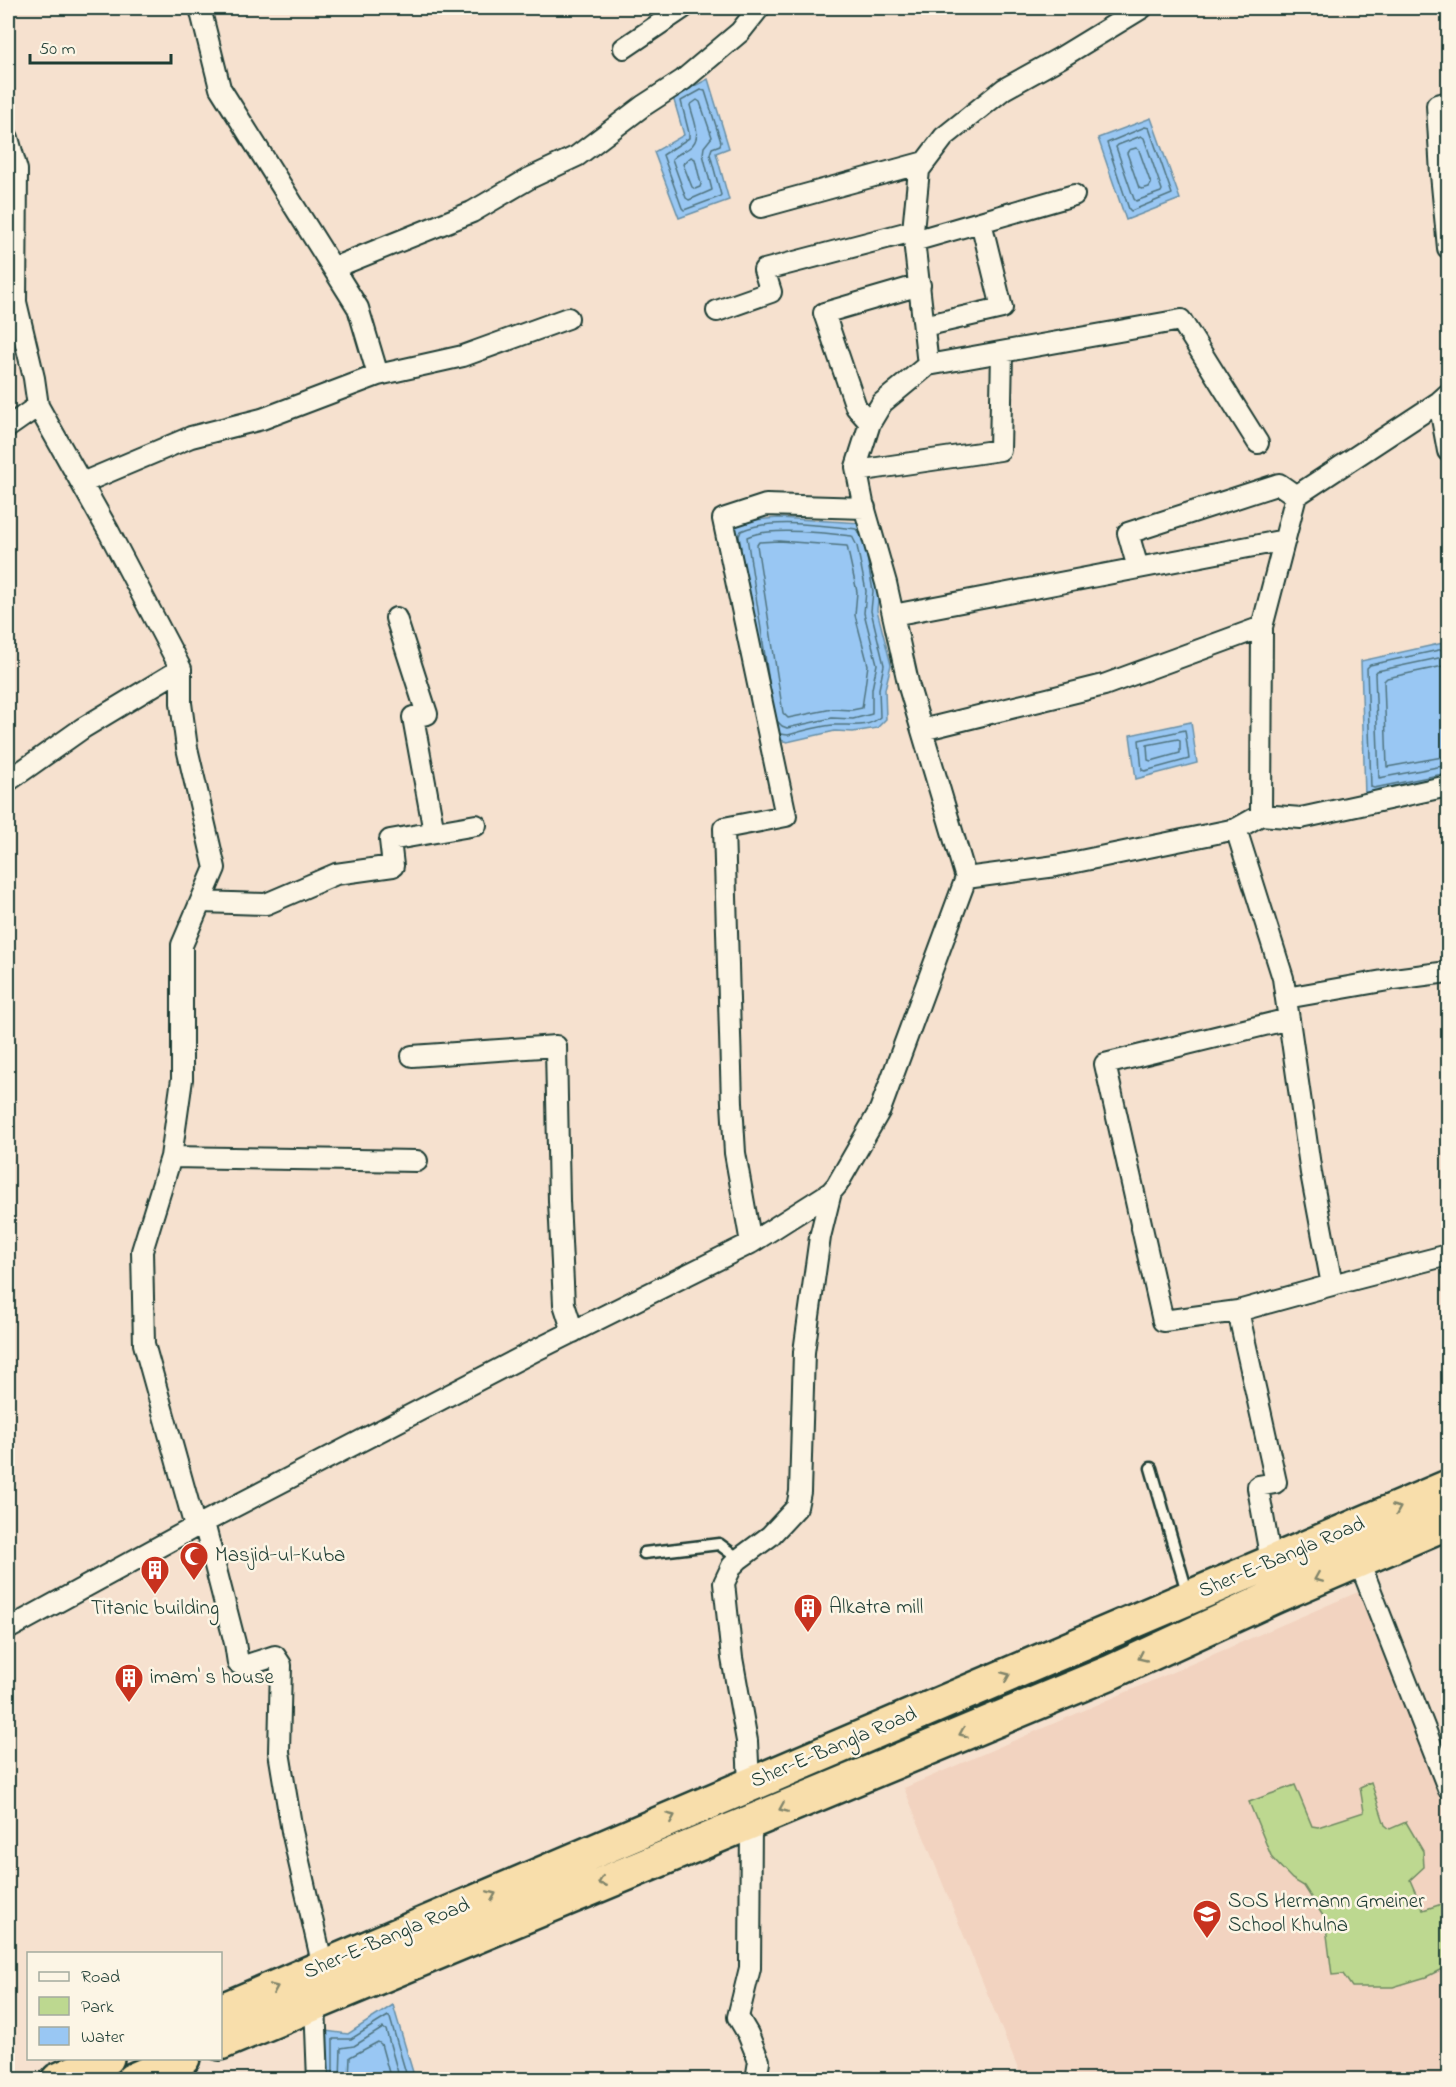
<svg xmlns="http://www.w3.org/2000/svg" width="1456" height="2087" font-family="'Indie Flower',sans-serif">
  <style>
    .built { fill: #f2d3c0 }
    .green { fill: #bdd890; stroke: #6e8a62; stroke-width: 1.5 }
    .water { fill: #99c7f3; stroke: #6890a7; stroke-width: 1.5 }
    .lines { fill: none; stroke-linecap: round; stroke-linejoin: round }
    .shore { stroke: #507480; stroke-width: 1.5 }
    .service-casing { stroke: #1f3d34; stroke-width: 15 }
    .minor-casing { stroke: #1f3d34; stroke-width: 24 }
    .trunk-casing { stroke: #1f3d34; stroke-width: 38 }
    .service { stroke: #fcf5e5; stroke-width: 10 }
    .minor { stroke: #fcf5e5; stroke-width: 20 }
    .trunk { stroke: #f8deab; stroke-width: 33 }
    .oneway { stroke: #81856a }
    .labels { text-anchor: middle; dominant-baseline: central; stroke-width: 5; stroke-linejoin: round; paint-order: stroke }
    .poi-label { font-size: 21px; fill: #1f3d34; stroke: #fcf5e5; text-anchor: start }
    .street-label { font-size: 21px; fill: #1f3d34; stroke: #fcf5e5 }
  </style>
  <rect width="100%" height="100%" fill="#f6e1cf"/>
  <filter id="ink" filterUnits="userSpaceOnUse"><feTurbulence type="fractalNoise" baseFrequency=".0167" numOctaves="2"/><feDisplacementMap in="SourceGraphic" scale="12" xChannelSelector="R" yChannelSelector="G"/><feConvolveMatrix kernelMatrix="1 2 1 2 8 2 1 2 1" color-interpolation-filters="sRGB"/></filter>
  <g filter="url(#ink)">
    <path class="built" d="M 1365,1589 L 1448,1800 L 1448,2079 L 1022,2079 L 904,1788 Z"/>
    <path class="green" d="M 1371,1782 L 1385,1825 L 1390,1829 L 1406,1822 L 1423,1851 L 1424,1867 L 1410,1880 L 1423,1910 L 1448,1902 L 1448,1966 L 1426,1977 L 1393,1987 L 1352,1987 L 1343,1974 L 1332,1975 L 1325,1919 L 1304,1886 L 1292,1879 L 1272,1858 L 1249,1802 L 1295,1785 L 1312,1826 L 1318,1827 L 1364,1812 L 1360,1787 Z"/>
    <path class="water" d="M 708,79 L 729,148 L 716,153 L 729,200 L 679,218 L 654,152 L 684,135 L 673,97 Z
      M 1151,118 L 1180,199 L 1126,220 L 1098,138 Z
      M 778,518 L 862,523 L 879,591 L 877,610 L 891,665 L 885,689 L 886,719 L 877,728 L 853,732 L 835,731 L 787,742 L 774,738 L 732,535 L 737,525 L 755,520 Z
      M 1448,642 L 1448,778 L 1365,796 L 1361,661 Z
      M 1191,722 L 1197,763 L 1136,779 L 1130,735 Z
      M 393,2005 L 415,2079 L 327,2079 L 326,2031 L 348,2034 Z"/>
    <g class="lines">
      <path class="shore" d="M 701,90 L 705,91 L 721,142 L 720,145 L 712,148 L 710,154 L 721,195 L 719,197 L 684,210 L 682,208 L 663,155 L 689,138 L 689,133 L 681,101 Z
        M 697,100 L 700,102 L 712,137 L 704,147 L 703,154 L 712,190 L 689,200 L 686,198 L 672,159 C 677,154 683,152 689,148 C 704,138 693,119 690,105 Z
        M 1145,127 L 1149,128 L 1172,194 L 1131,211 L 1129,209 L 1107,143 Z
        M 1141,136 L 1144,138 L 1162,190 L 1161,192 L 1136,201 L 1134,199 L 1116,147 L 1118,145 Z
        M 1136,148 L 1139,150 L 1151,184 L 1149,187 L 1142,189 L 1139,188 L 1127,153 L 1129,150 Z
        M 691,157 L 695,159 L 701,184 L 700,187 L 695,189 L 692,187 L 683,164 Z
        M 779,541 L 847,546 L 857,592 L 855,615 L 868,665 L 862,708 L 852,710 L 832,709 L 788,718 L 783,713 L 757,545 L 759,542 Z
        M 741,548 L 739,536 L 741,531 C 772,517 822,526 856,529 L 861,536
        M 1448,648 L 1370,665 L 1367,668 L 1371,787 L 1374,788 L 1448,773
        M 1448,656 L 1377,671 L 1375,674 L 1379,778 L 1448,765
        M 1448,665 L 1387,678 L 1384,681 L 1387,767 L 1448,756
        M 769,682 L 747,537 C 768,526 827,533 852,536 L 857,546 L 866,591 L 864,613 L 877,664 L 872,689 L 872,714 L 853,719 L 832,718 L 787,728 L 782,726 L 777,721
        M 1185,730 L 1189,759 L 1145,771 L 1142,770 L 1139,740 Z
        M 780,734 L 788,735 C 803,731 819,726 834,725 C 849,724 868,729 880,717 L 879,689 L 884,665 L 871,611 L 873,591 L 867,557
        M 1178,739 L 1180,741 L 1180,753 L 1151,761 L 1148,760 L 1147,745 Z
        M 333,2080 L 333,2039 L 351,2039 L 388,2016 L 390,2018 L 408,2080
        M 340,2080 L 341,2048 L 354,2046 L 383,2028 L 386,2030 L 400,2080
        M 349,2080 L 350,2057 L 378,2042 L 381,2044 L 391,2080"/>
      <g class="service-casing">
        <path id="service" d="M 1151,1468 L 1188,1595
          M 644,1553 L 719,1544 L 739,1559"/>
      </g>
      <g class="minor-casing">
        <path id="minor" d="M 200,8 L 220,88 L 358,308 L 378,375
          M 624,48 L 683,8
          M 1448,102 L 1437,105 L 1441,174 L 1448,248
          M 8,138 L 17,170 L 16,302 L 34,378 L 38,406 L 8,427
          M 761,207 L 925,162
          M 914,241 L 1074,195
          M 333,268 L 472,212 L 530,178 L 577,156 L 643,106 L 683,80 L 740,32 L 759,8
          M 717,311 L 771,292 L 764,270 L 913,231
          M 924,326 L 1002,308 L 981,222
          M 928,365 L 1181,320 L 1258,443
          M 1439,402 L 1448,451
          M 38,406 L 109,532 L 181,669 L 181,703 L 187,748 L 215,868 L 182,945 L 182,1079 L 171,1157 L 142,1251 L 144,1344 L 195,1527
          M 870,423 L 856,407 L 824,313 L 920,285
          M 857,471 L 1000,450 L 1002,352
          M 82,483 L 191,437 L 262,419 L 378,375 L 463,356 L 568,318
          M 1138,568 L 1128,533 L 1279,484 L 1296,496
          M 893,615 L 1285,540
          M 396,618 L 427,714 L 413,717 L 434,832
          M 922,730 L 1104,685 L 1262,627
          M 8,781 L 83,728 L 181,669
          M 1261,815 L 1301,818 L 1448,786
          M 1236,829 L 1283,978 L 1311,1173 L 1332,1285 L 1238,1311 L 1276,1482 L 1275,1483 L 1258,1486 L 1258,1488 L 1271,1561
          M 966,878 L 1056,866 L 1236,829 L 1261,815 L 1262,627 L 1296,496 L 1439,402 L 1448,394
          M 201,902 L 266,904 L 336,874 L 393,866 L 390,840 L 476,825
          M 1286,998 L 1394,979 L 1448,972
          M 412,1056 L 556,1046 L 559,1201 L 564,1304 L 573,1332
          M 171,1157 L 417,1161
          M 751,1243 L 735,1153 L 732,1103 L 724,828 L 786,816 L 723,519 L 766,505 L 865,508
          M 1332,1285 L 1448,1255
          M 1238,1311 L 1163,1321 L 1105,1064 L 1289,1019
          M 204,1523 L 235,1643 L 238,1663 L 244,1666 L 275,1656 L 281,1665 L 279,1752 L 292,1831 L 323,1967
          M 1359,1561 L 1448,1788
          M 8,1629 L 195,1527 L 534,1351 L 751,1243 L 831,1192 L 837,1185 L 880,1110 L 966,878 L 909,687 L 886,583 L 863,503 L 856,467 L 870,423 L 882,403 L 928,365 L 913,231 L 919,170 L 944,137 L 1004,89 L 1060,58 L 1142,8
          M 749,1784 L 747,1741 L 732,1658 L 724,1583 L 732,1566 L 739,1559 L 770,1536 L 797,1507 L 800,1492 L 804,1352 L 820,1237 L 831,1192
          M 751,1821 L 750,1968 L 738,2017 L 748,2034 L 759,2061 L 756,2080
          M 315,2003 L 318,2080"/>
      </g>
      <g class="trunk-casing">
        <path id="trunk" d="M 220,2011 L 1448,1487
          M 220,2043 L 1111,1672 L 1278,1595 L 1448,1522
          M 58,2080 L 107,2058
          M 133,2080 L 183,2058"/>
      </g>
      <use href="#service" class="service"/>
      <use href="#minor" class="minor"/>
      <use href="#trunk" class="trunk"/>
    </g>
    <defs><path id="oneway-chevron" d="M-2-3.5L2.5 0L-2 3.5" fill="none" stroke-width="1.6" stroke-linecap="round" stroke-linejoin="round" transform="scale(1.5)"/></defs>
    <g class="oneway">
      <use href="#oneway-chevron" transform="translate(1397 1509) rotate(-23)"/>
      <use href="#oneway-chevron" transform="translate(1318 1578) rotate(157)"/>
      <use href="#oneway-chevron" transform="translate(1142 1657) rotate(155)"/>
      <use href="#oneway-chevron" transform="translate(1006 1676) rotate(-23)"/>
      <use href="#oneway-chevron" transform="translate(963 1733) rotate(157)"/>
      <use href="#oneway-chevron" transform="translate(783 1808) rotate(157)"/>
      <use href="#oneway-chevron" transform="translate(671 1817) rotate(-23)"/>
      <use href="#oneway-chevron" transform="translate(602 1882) rotate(158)"/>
      <use href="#oneway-chevron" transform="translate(492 1895) rotate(-23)"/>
      <use href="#oneway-chevron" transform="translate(274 1988) rotate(-23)"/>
    </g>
  </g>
  <defs>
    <g id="mosque-pin" transform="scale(1.5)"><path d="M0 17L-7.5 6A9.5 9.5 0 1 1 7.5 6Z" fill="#c8321e" stroke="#fcf5e5"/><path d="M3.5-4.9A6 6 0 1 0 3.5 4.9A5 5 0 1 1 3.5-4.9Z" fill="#fff"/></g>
    <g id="building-pin" transform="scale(1.5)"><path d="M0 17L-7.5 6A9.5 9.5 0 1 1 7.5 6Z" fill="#c8321e" stroke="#fcf5e5"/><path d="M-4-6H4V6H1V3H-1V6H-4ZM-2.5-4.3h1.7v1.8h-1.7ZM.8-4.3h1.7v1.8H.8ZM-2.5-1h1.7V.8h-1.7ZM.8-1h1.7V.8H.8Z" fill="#fff"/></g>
    <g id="school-pin" transform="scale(1.5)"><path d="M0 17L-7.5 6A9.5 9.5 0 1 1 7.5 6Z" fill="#c8321e" stroke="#fcf5e5"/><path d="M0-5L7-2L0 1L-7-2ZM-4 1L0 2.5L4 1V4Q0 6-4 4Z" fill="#fff"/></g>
  </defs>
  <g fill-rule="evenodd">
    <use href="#mosque-pin" x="194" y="1556"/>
    <use href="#building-pin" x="155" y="1570"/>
    <use href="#building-pin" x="808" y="1608"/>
    <use href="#building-pin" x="129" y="1678"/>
    <use href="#school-pin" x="1207" y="1914"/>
  </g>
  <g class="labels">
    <g class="poi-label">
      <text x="215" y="1556">Masjid-ul-Kuba</text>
      <text x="829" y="1608">Alkatra mill</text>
      <text x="155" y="1609" text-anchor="middle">Titanic building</text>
      <text x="150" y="1678">imam' s house</text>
      <text x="1228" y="1902">SOS Hermann Gmeiner<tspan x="1228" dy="24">School Khulna</tspan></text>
    </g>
    <g class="street-label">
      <text transform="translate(1282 1558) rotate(-23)">Sher-E-Bangla Road</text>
      <text transform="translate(834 1748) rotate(-23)">Sher-E-Bangla Road</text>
      <text transform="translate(387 1939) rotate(-23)">Sher-E-Bangla Road</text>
    </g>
  </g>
  <rect width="1456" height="2087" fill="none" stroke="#fcf5e5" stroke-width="30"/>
  <rect x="15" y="15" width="1426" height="2057" fill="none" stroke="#1f3d34" stroke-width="2" filter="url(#ink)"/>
  <rect x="27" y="1952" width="195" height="108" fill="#fcf5e5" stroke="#a4ab9e" stroke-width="1.5"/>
  <rect x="39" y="1972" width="30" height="9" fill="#fcf5e5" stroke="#a4ab9e" stroke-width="1.5"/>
  <text x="81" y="1982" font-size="18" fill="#1f3d34">Road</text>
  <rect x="39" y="1997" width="30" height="18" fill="#bdd890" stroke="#a4ab9e" stroke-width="1.5"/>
  <text x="81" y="2012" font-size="18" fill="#1f3d34">Park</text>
  <rect x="39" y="2027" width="30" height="18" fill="#99c7f3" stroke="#a4ab9e" stroke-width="1.5"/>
  <text x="81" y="2042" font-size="18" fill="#1f3d34">Water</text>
  <path d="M30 54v9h141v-9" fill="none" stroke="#1f3d34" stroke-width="3"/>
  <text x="39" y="54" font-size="18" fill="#1f3d34" stroke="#fcf5e5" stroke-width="4.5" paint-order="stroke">50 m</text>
</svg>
